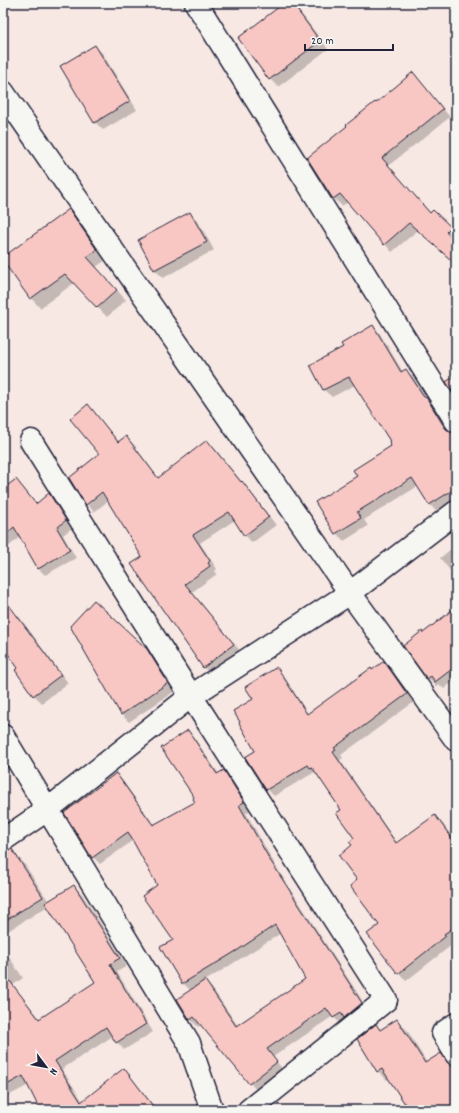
<svg xmlns="http://www.w3.org/2000/svg" width="459" height="1113" font-family="Dekko,sans-serif">
  <style>
    .shadow { fill: #0003; fill-rule: evenodd }
    .building { fill: #f8c7c3; stroke: #22223b }
    .lines { fill: none; stroke-linecap: round; stroke-linejoin: round }
    .street-casing { stroke: #22223b; stroke-width: 25 }
    .path { stroke: #22223b; stroke-width: 2.5; stroke-dasharray: 1 3; stroke-linecap: butt }
    .street { stroke: #f6f6f2; stroke-width: 22 }
  </style>
  <rect width="100%" height="100%" fill="#f7e8e4"/>
  <filter id="ink" filterUnits="userSpaceOnUse"><feTurbulence type="fractalNoise" baseFrequency=".025" numOctaves="2"/><feDisplacementMap in="SourceGraphic" scale="8" xChannelSelector="R" yChannelSelector="G"/><feConvolveMatrix kernelMatrix="1 2 1 2 8 2 1 2 1" color-interpolation-filters="sRGB"/></filter>
  <g filter="url(#ink)">
    <path class="shadow" d="M 285,3 L 291,3 L 297,8 L 328,49 L 278,87 L 270,79 Z
      M 95,46 L 103,54 L 137,110 L 103,130 L 95,122 Z
      M 413,74 L 450,117 L 388,166 L 431,214 L 450,228 L 456,233 L 456,237 L 453,240 L 456,244 L 456,265 L 418,230 L 392,252 L 348,202 L 342,206 L 334,199 L 308,158 Z
      M 69,211 L 78,220 L 106,260 L 96,267 L 126,300 L 107,317 L 74,283 L 40,308 L 31,298 L 3,260 L 3,258 Z
      M 190,213 L 198,221 L 214,250 L 163,278 L 155,270 L 140,241 Z
      M 373,326 L 380,334 L 403,372 L 406,370 L 414,378 L 427,399 L 434,406 L 451,433 L 456,434 L 456,500 L 437,512 L 430,505 L 418,486 L 364,520 L 368,526 L 344,541 L 336,533 L 359,476 L 393,446 L 392,441 L 355,385 L 332,397 L 324,390 L 311,365 L 345,348 Z
      M 88,406 L 119,442 L 126,437 L 134,445 L 159,479 L 207,441 L 215,449 L 242,482 L 249,490 L 276,525 L 252,543 L 245,535 L 235,520 L 200,543 L 217,569 L 215,571 L 217,574 L 192,592 L 241,652 L 212,675 L 204,668 L 133,564 L 143,557 L 108,501 L 94,512 L 87,504 L 100,454 Z
      M 16,480 L 37,505 L 49,495 L 56,502 L 72,528 L 63,535 L 76,558 L 45,575 L 38,568 L 20,537 L 3,551 L 3,491 Z
      M 456,545 L 456,578 L 440,558 Z
      M 456,609 L 456,679 L 444,689 L 439,684 L 436,686 L 428,678 L 405,646 L 423,634 Z
      M 13,611 L 21,619 L 68,683 L 42,703 L 34,695 L 20,668 L 3,646 L 3,619 Z
      M 146,650 L 155,658 L 175,691 L 129,722 L 121,714 Z
      M 384,662 L 391,670 L 414,702 L 341,755 L 343,758 L 340,760 L 397,843 L 435,816 L 443,824 L 456,843 L 456,938 L 451,941 L 453,944 L 406,981 L 399,973 L 380,925 L 358,881 L 353,845 L 356,838 L 342,810 L 315,772 L 274,796 L 267,789 L 256,752 L 254,700 L 277,668 L 284,676 L 308,714 Z
      M 188,731 L 195,739 L 219,774 L 224,771 L 231,779 L 251,810 L 246,813 L 277,868 L 369,1011 L 341,1025 L 333,1016 L 273,1057 L 283,1070 L 257,1091 L 202,1025 L 198,1027 L 191,1020 L 178,999 L 191,991 L 183,983 L 174,940 L 158,886 L 134,840 L 100,864 L 93,857 L 116,774 L 123,781 L 154,825 L 196,802 ZM 281,933 L 307,979 L 238,1026 L 212,988 L 205,981 Z
      M 15,854 L 23,862 L 49,902 L 74,886 L 82,894 L 127,966 L 117,972 L 153,1032 L 124,1050 L 117,1042 L 113,1036 L 62,1069 L 83,1102 L 124,1070 L 131,1077 L 157,1110 L 41,1110 L 29,1085 L 4,1098 L 3,1097 L 3,948 L 23,978 L 13,985 L 40,1019 L 96,982 L 48,906 L 3,934 L 3,862 Z
      M 397,1020 L 407,1030 L 427,1063 L 440,1054 L 452,1066 L 456,1110 L 410,1110 L 390,1079 L 387,1080 L 378,1071 L 376,1026 L 381,1031 Z"/>
    <path class="building" d="M 284,3 L 292,3 L 320,41 L 269,80 L 238,38 Z
      M 95,45 L 130,101 L 94,123 L 60,66 Z
      M 413,72 L 443,109 L 382,158 L 430,213 L 433,210 L 451,227 L 446,232 L 456,243 L 456,255 L 451,260 L 409,223 L 384,245 L 340,194 L 333,199 L 307,158 L 347,126 L 346,125 L 375,102 L 376,103 Z
      M 69,209 L 97,250 L 87,257 L 117,290 L 97,308 L 65,274 L 30,299 L 3,261 L 3,257 Z
      M 190,212 L 207,242 L 154,270 L 138,240 Z
      M 373,325 L 401,372 L 406,369 L 425,398 L 426,397 L 445,428 L 450,432 L 456,433 L 456,488 L 429,505 L 412,478 L 357,512 L 361,518 L 335,534 L 315,502 L 357,476 L 353,470 L 391,446 L 389,441 L 390,441 L 349,377 L 323,390 L 310,365 L 343,347 L 341,344 Z
      M 456,375 L 456,397 L 446,382 Z
      M 88,404 L 118,442 L 126,436 L 158,478 L 207,440 L 241,482 L 242,481 L 269,517 L 244,536 L 229,512 L 193,535 L 210,561 L 208,563 L 210,566 L 185,584 L 234,644 L 203,668 L 131,564 L 142,557 L 102,492 L 86,505 L 69,478 L 99,454 L 70,419 Z
      M 16,479 L 36,504 L 49,493 L 66,520 L 57,528 L 70,550 L 38,569 L 14,527 L 3,537 L 3,489 Z
      M 3,597 L 61,675 L 33,696 L 15,670 L 18,668 L 3,647 Z
      M 94,600 L 147,649 L 168,683 L 121,715 L 70,626 Z
      M 456,607 L 456,666 L 435,682 L 431,676 L 427,679 L 403,646 L 422,631 L 423,633 Z
      M 384,661 L 407,694 L 334,748 L 336,750 L 333,752 L 396,843 L 435,815 L 456,844 L 456,926 L 444,934 L 446,936 L 398,974 L 367,934 L 379,925 L 350,886 L 357,880 L 339,856 L 352,845 L 349,842 L 354,838 L 336,813 L 341,810 L 312,767 L 310,768 L 308,765 L 266,790 L 245,757 L 255,751 L 239,723 L 240,722 L 233,711 L 253,699 L 245,687 L 277,667 L 307,714 L 371,668 L 372,670 Z
      M 188,730 L 217,774 L 224,770 L 244,802 L 239,805 L 270,860 L 362,1003 L 344,1018 L 341,1013 L 333,1018 L 326,1008 L 267,1049 L 277,1062 L 249,1084 L 194,1017 L 190,1020 L 177,999 L 205,980 L 236,1026 L 305,979 L 275,925 L 238,950 L 182,984 L 160,947 L 173,940 L 142,896 L 157,885 L 128,832 L 92,858 L 64,813 L 116,773 L 153,825 L 195,802 L 193,799 L 194,797 L 161,748 Z
      M 12,849 L 43,897 L 3,922 L 3,852 Z
      M 74,885 L 120,958 L 110,964 L 146,1024 L 116,1043 L 106,1027 L 55,1061 L 81,1102 L 124,1068 L 156,1110 L 40,1110 L 23,1076 L 3,1087 L 3,972 L 39,1019 L 95,982 L 45,903 Z
      M 397,1019 L 425,1063 L 441,1053 L 450,1065 L 456,1066 L 456,1110 L 409,1110 L 382,1069 L 377,1072 L 357,1039 L 376,1024 L 380,1030 Z"/>
    <g class="lines">
      <g class="street-casing">
        <path id="street" d="M 196,3 L 456,421
          M 3,92 L 350,593 L 456,740
          M 31,441 L 191,696 L 386,1000 L 249,1110
          M 3,736 L 189,1043 L 212,1110
          M 3,840 L 47,810 L 191,696 L 350,593 L 456,512
          M 456,1024 L 443,1033 L 456,1054"/>
      </g>
      <path class="path" d="M 3,1107 L 10,1110"/>
      <use href="#street" class="street"/>
    </g>
  </g>
  <rect width="459" height="1113" fill="none" stroke="#f6f6f2" stroke-width="16"/>
  <rect x="8" y="8" width="443" height="1097" fill="none" stroke="#22223b" stroke-width="1.5" filter="url(#ink)"/>
  <g transform="translate(46 1067) rotate(122)" stroke="#f6f6f2" stroke-width="3" paint-order="stroke">
  <path d="M0-3L7 15L0 10L-7 15Z" fill="#22223b"/>
  <text y="-6" font-size="11" font-weight="bold" text-anchor="middle" fill="#22223b">N</text>
  </g>
  <path d="M305 44v6h88v-6" fill="none" stroke="#22223b" stroke-width="2"/>
  <text x="311" y="44" font-size="12" fill="#22223b" stroke="#f6f6f2" stroke-width="3" paint-order="stroke">20 m</text>
</svg>
